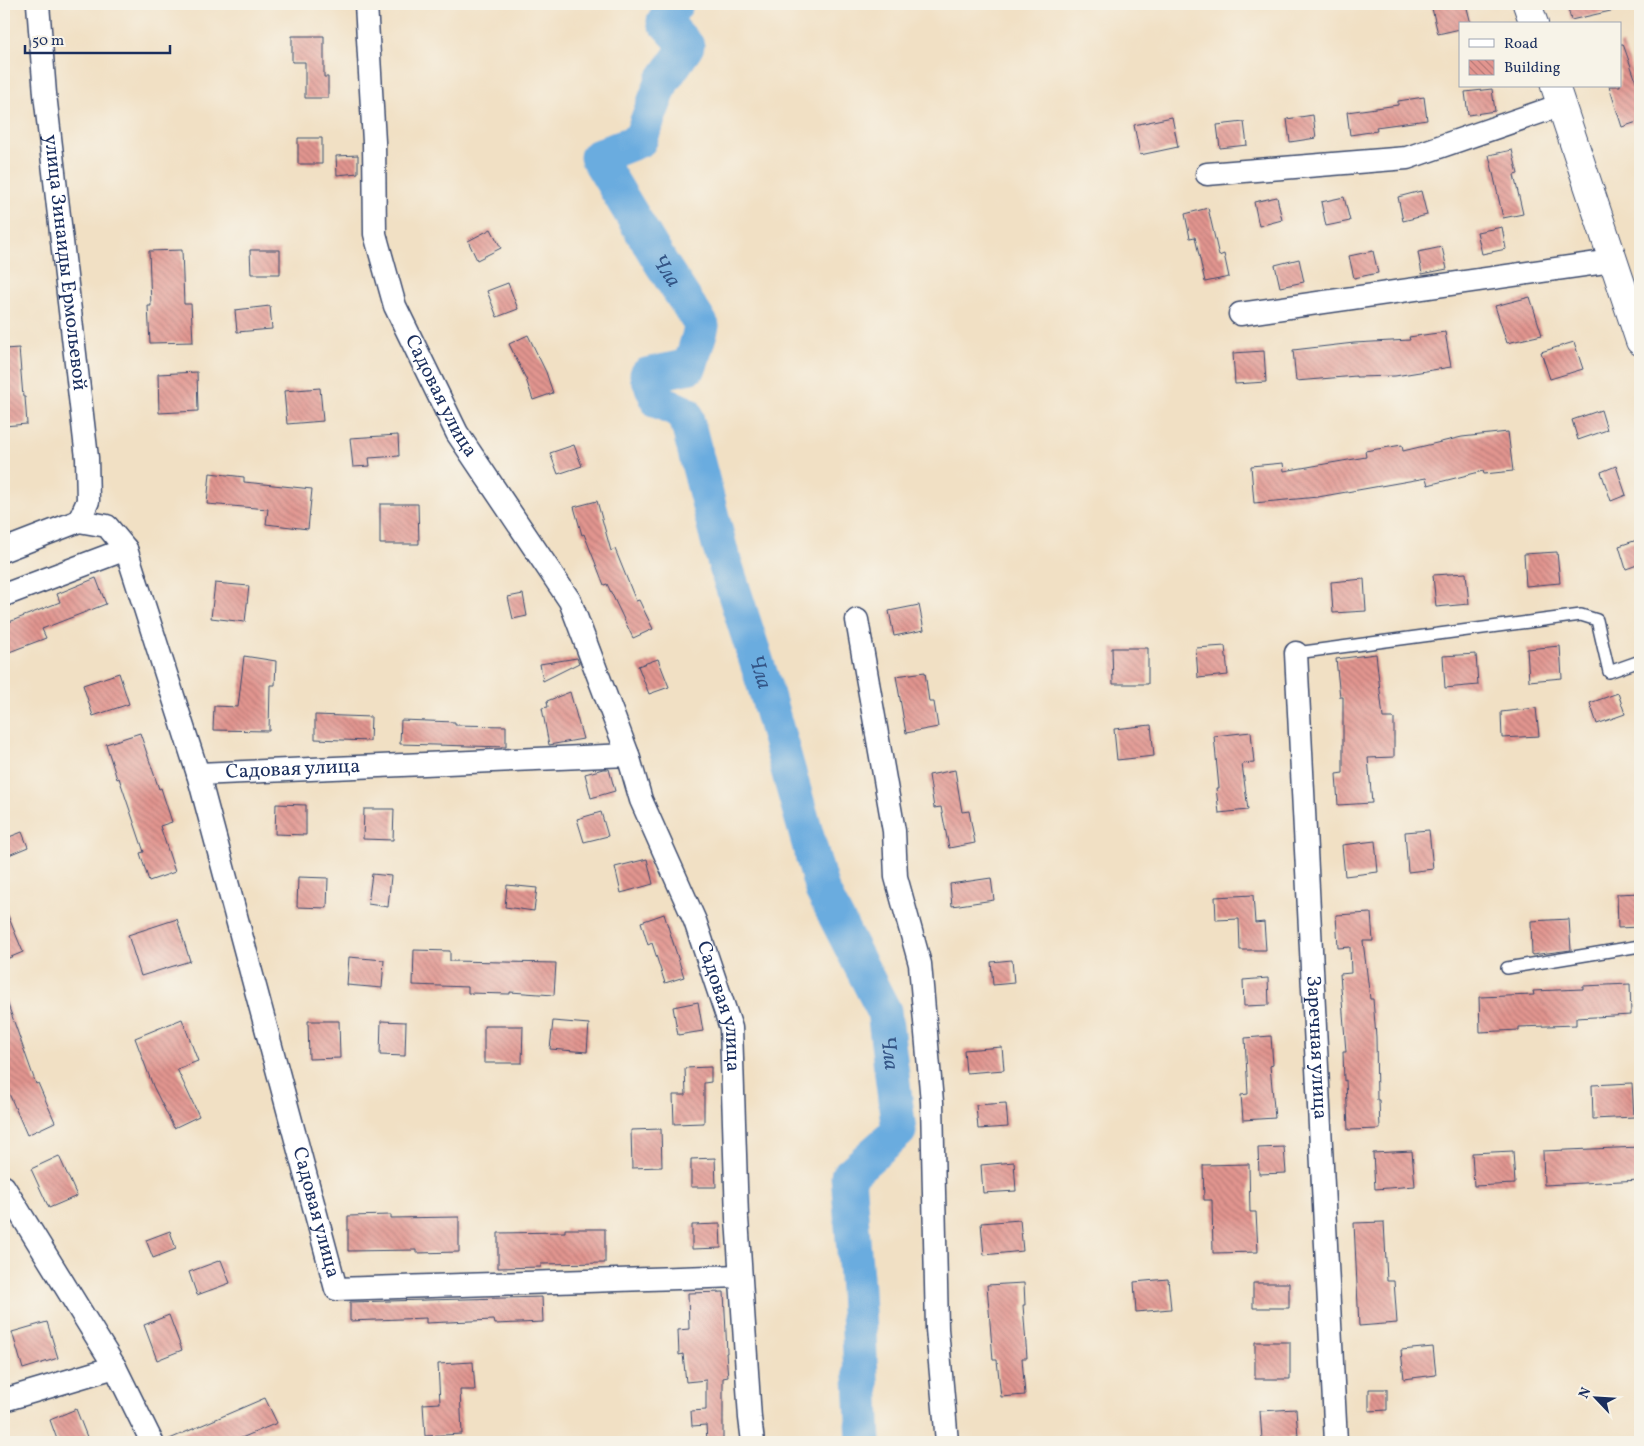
<svg xmlns="http://www.w3.org/2000/svg" width="1644" height="1446" font-family="Vollkorn,serif">
  <style>
    .lines { fill: none; stroke-linecap: round; stroke-linejoin: round }
    .river { stroke: #6aacdf; stroke-width: 35 }
    .building { fill: url(#building-back-hatch) }
    .service-casing { stroke: #3b4a6d; stroke-width: 14 }
    .minor-casing { stroke: #3b4a6d; stroke-width: 25 }
    .tertiary-casing { stroke: #3b4a6d; stroke-width: 30 }
    .service { stroke: #fff; stroke-width: 11 }
    .minor { stroke: #fff; stroke-width: 22 }
    .tertiary { stroke: #fff; stroke-width: 28 }
    .labels { text-anchor: middle; dominant-baseline: central; stroke-width: 4; stroke-linejoin: round; paint-order: stroke }
    .street-label { font-size: 20px; fill: #1b2f5e; stroke: #f7f3e8 }
    .water-label { font-size: 21px; font-style: italic; fill: #335485; stroke: #f7f3e8 }
  </style>
  <defs>
    <pattern id="building-back-hatch" width="6" height="6" patternUnits="userSpaceOnUse" patternTransform="scale(1.25)"><rect width="6" height="6" fill="#e2958f"/><path d="M-1 5l2 2M0 0l6 6M5-1l2 2" fill="none" stroke="#b67a78"/></pattern>
  </defs>
  <rect width="100%" height="100%" fill="#f7f3e8"/>
  <filter id="ink" filterUnits="userSpaceOnUse"><feTurbulence type="fractalNoise" baseFrequency=".02" numOctaves="2"/><feDisplacementMap in="SourceGraphic" scale="10" xChannelSelector="R" yChannelSelector="G"/><feConvolveMatrix kernelMatrix="1 2 1 2 8 2 1 2 1" color-interpolation-filters="sRGB"/></filter>
  <filter id="wash" filterUnits="userSpaceOnUse"><feTurbulence type="fractalNoise" baseFrequency=".0096" numOctaves="4" result="noise"/><feDisplacementMap in="SourceGraphic" scale="20" xChannelSelector="R" yChannelSelector="G"/><feGaussianBlur stdDeviation="1.12" result="paint"/><feColorMatrix in="noise" values="0 0 0 0 0 0 0 0 0 0 0 0 0 0 0 0 0 1.4 0 .05"/><feComposite in="paint" operator="in"/></filter>
  <g filter="url(#wash)">
    <rect width="100%" height="100%" fill="#f1e0c4"/>
    <g class="lines">
      <path class="river" id="s1" d="M 676,4 L 664,21 L 687,46 L 662,82 L 640,140 L 597,157 L 661,263 L 702,326 L 690,366 L 647,375 L 658,401 L 685,413 L 720,548 L 765,688 L 822,890 L 884,1011 L 899,1131 L 848,1176 L 857,1290 L 864,1442"/>
    </g>
    <g id="blocks">
      <path class="building" d="M 1431,4 L 1466,4 L 1471,24 L 1460,24 L 1460,29 L 1438,34 Z
        M 1567,4 L 1614,4 L 1615,10 L 1571,20 Z
        M 292,36 L 324,36 L 324,77 L 328,77 L 328,98 L 305,98 L 305,62 L 292,62 Z
        M 1620,44 L 1623,44 L 1640,92 L 1640,121 L 1622,127 L 1609,86 L 1620,86 Z
        M 1492,89 L 1495,111 L 1468,115 L 1465,92 Z
        M 1424,97 L 1427,120 L 1376,127 L 1377,131 L 1350,135 L 1347,112 L 1398,105 L 1398,101 Z
        M 1313,115 L 1316,138 L 1290,142 L 1287,119 Z
        M 1172,117 L 1178,147 L 1140,155 L 1134,125 Z
        M 1244,122 L 1247,145 L 1220,148 L 1217,125 Z
        M 298,138 L 322,138 L 322,164 L 298,164 Z
        M 1512,150 L 1518,174 L 1514,175 L 1523,214 L 1503,218 L 1489,155 Z
        M 358,155 L 358,173 L 337,175 L 336,156 Z
        M 1421,191 L 1427,215 L 1403,221 L 1398,197 Z
        M 1277,197 L 1282,220 L 1259,226 L 1254,202 Z
        M 1344,197 L 1350,221 L 1326,226 L 1321,202 Z
        M 1208,208 L 1219,256 L 1224,254 L 1229,277 L 1205,282 L 1195,237 L 1190,238 L 1185,214 Z
        M 1502,227 L 1506,249 L 1482,254 L 1477,232 Z
        M 491,229 L 501,248 L 477,260 L 468,241 Z
        M 1442,247 L 1447,269 L 1422,274 L 1418,252 Z
        M 182,250 L 184,304 L 191,304 L 193,342 L 150,343 L 148,306 L 151,306 L 149,251 Z
        M 250,250 L 280,250 L 280,274 L 251,274 Z
        M 1373,251 L 1378,273 L 1354,278 L 1349,256 Z
        M 1299,259 L 1304,282 L 1280,287 L 1275,265 Z
        M 508,283 L 518,309 L 497,317 L 487,291 Z
        M 1530,297 L 1542,335 L 1507,343 L 1495,306 Z
        M 270,306 L 272,329 L 237,332 L 235,310 Z
        M 1445,332 L 1451,367 L 1395,376 L 1356,377 L 1356,376 L 1296,381 L 1293,350 L 1354,343 L 1410,340 L 1409,337 Z
        M 528,335 L 546,372 L 553,393 L 533,400 L 526,379 L 509,344 Z
        M 1574,342 L 1583,369 L 1550,379 L 1541,352 Z
        M 19,348 L 23,397 L 25,397 L 27,424 L 4,426 L 4,349 Z
        M 1264,351 L 1266,382 L 1235,384 L 1233,353 Z
        M 197,372 L 198,411 L 159,413 L 158,374 Z
        M 320,388 L 323,421 L 287,424 L 284,391 Z
        M 1601,410 L 1607,430 L 1578,440 L 1572,420 Z
        M 1508,432 L 1513,471 L 1484,474 L 1483,471 L 1428,485 L 1426,478 L 1318,497 L 1254,503 L 1251,466 L 1283,463 L 1284,471 L 1366,457 L 1365,451 L 1402,445 L 1403,451 L 1462,437 Z
        M 398,435 L 399,456 L 369,458 L 370,466 L 353,467 L 350,438 Z
        M 574,445 L 582,466 L 558,474 L 550,453 Z
        M 1616,466 L 1626,495 L 1611,501 L 1601,472 Z
        M 210,473 L 244,477 L 244,482 L 312,489 L 308,529 L 266,524 L 268,509 L 207,504 Z
        M 597,501 L 611,551 L 615,549 L 636,601 L 639,600 L 653,629 L 633,638 L 607,584 L 604,585 L 584,534 L 582,535 L 574,507 Z
        M 380,504 L 418,504 L 419,544 L 380,544 Z
        M 1640,539 L 1640,564 L 1626,569 L 1619,546 Z
        M 1557,552 L 1560,583 L 1526,586 L 1524,554 Z
        M 1466,573 L 1469,604 L 1436,607 L 1433,575 Z
        M 96,578 L 106,604 L 42,629 L 46,638 L 4,654 L 4,624 L 60,602 L 57,594 Z
        M 1364,579 L 1366,611 L 1333,613 L 1331,582 Z
        M 215,583 L 249,586 L 245,622 L 211,618 Z
        M 523,594 L 527,616 L 513,619 L 508,597 Z
        M 919,605 L 924,630 L 894,636 L 889,611 Z
        M 1225,646 L 1228,675 L 1198,678 L 1196,648 Z
        M 1560,646 L 1562,678 L 1529,681 L 1527,649 Z
        M 1112,648 L 1148,648 L 1148,684 L 1113,684 Z
        M 1376,654 L 1383,718 L 1394,718 L 1394,757 L 1368,758 L 1372,803 L 1338,805 L 1336,774 L 1343,773 L 1343,697 L 1340,697 L 1336,659 Z
        M 1476,654 L 1478,685 L 1445,688 L 1443,656 Z
        M 244,656 L 276,661 L 275,685 L 270,685 L 269,731 L 213,730 L 214,706 L 238,707 Z
        M 577,658 L 579,663 L 543,681 L 540,664 Z
        M 658,659 L 669,687 L 649,694 L 638,666 Z
        M 925,672 L 929,702 L 934,702 L 938,727 L 906,733 L 896,676 Z
        M 119,673 L 129,704 L 93,716 L 83,685 Z
        M 570,692 L 583,739 L 549,745 L 542,708 L 548,707 L 547,701 Z
        M 1618,693 L 1625,714 L 1597,724 L 1590,703 Z
        M 1536,708 L 1539,736 L 1502,738 L 1501,712 Z
        M 315,715 L 371,717 L 370,741 L 315,739 Z
        M 401,720 L 455,722 L 455,725 L 506,726 L 506,747 L 400,744 Z
        M 1151,725 L 1154,756 L 1117,760 L 1114,729 Z
        M 1251,732 L 1254,763 L 1242,764 L 1248,810 L 1219,813 L 1216,788 L 1219,788 L 1214,736 Z
        M 140,733 L 159,789 L 161,788 L 172,822 L 160,826 L 175,872 L 149,881 L 140,853 L 144,852 L 119,778 L 117,779 L 106,744 Z
        M 603,769 L 609,769 L 615,791 L 591,798 L 585,774 Z
        M 955,770 L 962,812 L 969,811 L 975,843 L 949,848 L 941,807 L 934,808 L 929,775 Z
        M 276,804 L 306,805 L 306,835 L 275,834 Z
        M 364,809 L 394,809 L 393,840 L 363,839 Z
        M 601,812 L 608,836 L 584,842 L 577,819 Z
        M 1429,830 L 1433,869 L 1408,872 L 1405,832 Z
        M 22,832 L 28,847 L 4,857 L 4,839 Z
        M 1375,841 L 1378,872 L 1345,876 L 1342,845 Z
        M 647,859 L 653,884 L 621,893 L 615,867 Z
        M 372,874 L 391,876 L 388,907 L 368,904 Z
        M 298,877 L 328,878 L 327,908 L 297,907 Z
        M 991,878 L 994,900 L 952,906 L 950,884 Z
        M 507,885 L 537,888 L 534,911 L 505,907 Z
        M 1640,893 L 1640,927 L 1618,928 L 1617,894 Z
        M 1253,895 L 1255,923 L 1264,922 L 1266,950 L 1240,950 L 1239,919 L 1216,920 L 1215,897 Z
        M 4,906 L 23,952 L 4,960 Z
        M 1371,913 L 1373,941 L 1363,941 L 1370,999 L 1373,999 L 1376,1037 L 1377,1100 L 1379,1100 L 1380,1129 L 1348,1130 L 1346,1080 L 1344,1081 L 1343,1052 L 1346,1052 L 1340,974 L 1351,973 L 1350,947 L 1338,948 L 1336,915 Z
        M 664,914 L 684,977 L 665,983 L 652,943 L 648,945 L 641,922 Z
        M 177,919 L 190,961 L 141,976 L 128,935 Z
        M 1569,919 L 1571,950 L 1532,955 L 1531,921 Z
        M 414,950 L 450,951 L 450,961 L 556,963 L 554,995 L 510,992 L 510,994 L 468,993 L 468,987 L 413,985 Z
        M 349,957 L 384,960 L 382,988 L 347,985 Z
        M 1012,960 L 1014,983 L 993,985 L 991,962 Z
        M 1268,978 L 1269,1005 L 1244,1006 L 1243,980 Z
        M 1630,984 L 1631,1015 L 1576,1018 L 1576,1025 L 1519,1027 L 1519,1030 L 1480,1032 L 1479,997 L 1534,995 L 1533,991 L 1583,989 L 1583,986 Z
        M 4,999 L 6,999 L 36,1084 L 38,1083 L 55,1122 L 27,1135 L 4,1082 Z
        M 698,1002 L 703,1031 L 678,1035 L 673,1007 Z
        M 182,1019 L 198,1061 L 177,1069 L 199,1116 L 174,1128 L 153,1086 L 135,1038 Z
        M 308,1021 L 339,1021 L 340,1058 L 309,1059 Z
        M 381,1021 L 406,1022 L 405,1056 L 380,1055 Z
        M 553,1021 L 589,1024 L 587,1052 L 550,1049 Z
        M 484,1026 L 523,1026 L 522,1063 L 484,1063 Z
        M 1271,1036 L 1273,1065 L 1270,1066 L 1275,1118 L 1243,1120 L 1241,1095 L 1248,1094 L 1245,1038 Z
        M 1002,1047 L 1004,1070 L 966,1073 L 964,1050 Z
        M 711,1067 L 711,1082 L 704,1083 L 704,1123 L 674,1124 L 673,1095 L 686,1095 L 685,1068 Z
        M 1632,1083 L 1634,1117 L 1593,1119 L 1592,1085 Z
        M 1006,1103 L 1008,1127 L 978,1129 L 976,1105 Z
        M 661,1129 L 662,1167 L 632,1168 L 631,1130 Z
        M 1284,1147 L 1286,1173 L 1259,1174 L 1258,1148 Z
        M 1640,1147 L 1640,1180 L 1544,1185 L 1543,1151 Z
        M 1412,1151 L 1415,1186 L 1375,1189 L 1373,1153 Z
        M 1513,1151 L 1515,1184 L 1474,1186 L 1472,1153 Z
        M 59,1156 L 77,1196 L 49,1208 L 31,1169 Z
        M 715,1158 L 716,1187 L 691,1187 L 691,1159 Z
        M 1014,1162 L 1016,1191 L 983,1193 L 981,1165 Z
        M 1249,1164 L 1250,1212 L 1256,1212 L 1258,1252 L 1213,1253 L 1212,1200 L 1204,1200 L 1203,1165 Z
        M 391,1215 L 391,1218 L 459,1217 L 459,1252 L 416,1253 L 416,1250 L 348,1251 L 348,1216 Z
        M 1020,1220 L 1023,1251 L 984,1255 L 981,1223 Z
        M 1384,1222 L 1387,1281 L 1394,1281 L 1397,1323 L 1359,1326 L 1354,1223 Z
        M 720,1224 L 721,1248 L 692,1249 L 692,1225 Z
        M 565,1229 L 605,1229 L 605,1263 L 541,1264 L 541,1267 L 498,1268 L 498,1233 L 565,1232 Z
        M 170,1231 L 176,1249 L 153,1258 L 146,1240 Z
        M 221,1260 L 230,1283 L 197,1295 L 189,1272 Z
        M 1168,1279 L 1171,1309 L 1136,1312 L 1134,1282 Z
        M 1024,1283 L 1025,1305 L 1023,1305 L 1027,1358 L 1022,1358 L 1025,1395 L 1001,1397 L 997,1360 L 993,1360 L 987,1285 Z
        M 1253,1283 L 1289,1283 L 1289,1308 L 1253,1308 Z
        M 724,1292 L 727,1353 L 726,1353 L 728,1377 L 723,1378 L 723,1442 L 707,1442 L 706,1425 L 692,1426 L 691,1411 L 706,1410 L 706,1380 L 686,1382 L 683,1354 L 679,1355 L 678,1330 L 689,1329 L 688,1293 Z
        M 542,1297 L 543,1322 L 495,1324 L 494,1320 L 426,1323 L 426,1318 L 350,1321 L 350,1302 Z
        M 169,1315 L 182,1350 L 157,1360 L 144,1325 Z
        M 47,1322 L 58,1358 L 23,1369 L 12,1332 Z
        M 1255,1342 L 1290,1342 L 1290,1379 L 1255,1379 Z
        M 1433,1347 L 1436,1375 L 1404,1379 L 1401,1350 Z
        M 473,1362 L 475,1390 L 460,1390 L 462,1434 L 425,1436 L 423,1404 L 440,1403 L 438,1364 Z
        M 1369,1389 L 1387,1389 L 1387,1410 L 1369,1411 Z
        M 265,1398 L 277,1423 L 232,1442 L 165,1442 L 165,1441 Z
        M 76,1409 L 89,1442 L 58,1442 L 50,1420 Z
        M 1296,1409 L 1298,1437 L 1262,1439 L 1260,1411 Z"/>
    </g>
  </g>
  <g filter="url(#ink)">
    <use href="#blocks" fill-opacity="0" stroke="#3b4a6d" stroke-width="1"/>
    <g class="lines">
      <g class="service-casing">
        <path id="service" d="M 1296,653 L 1581,615 L 1597,620 L 1609,672 L 1640,661
          M 1507,968 L 1640,946"/>
      </g>
      <g class="minor-casing">
        <g id="minor">
          <path id="s2" d="M 38,4 L 45,94 L 87,458 L 88,501 L 79,521"/>
          <path id="s3" d="M 366,4 L 374,142 L 375,234 L 395,306 L 457,433 L 570,601 L 628,755 L 641,800 L 695,921 L 731,1028 L 737,1218 L 750,1418 L 753,1442"/>
          <path d="M 1207,174 L 1407,158 L 1561,105"/>
          <path d="M 1240,314 L 1612,261"/>
          <path id="s4" d="M 4,550 L 79,521 L 107,526 L 126,549 L 198,774 L 336,1289 L 740,1276"/>
          <path d="M 4,595 L 126,549"/>
          <path d="M 857,620 L 894,831 L 896,877 L 920,964 L 932,1102 L 937,1329 L 947,1442"/>
          <path id="s5" d="M 1296,653 L 1336,1442"/>
          <path id="s6" d="M 198,774 L 628,755"/>
          <path d="M 4,1187 L 115,1367 L 152,1442"/>
          <path d="M 4,1400 L 115,1367"/>
        </g>
      </g>
      <g class="tertiary-casing">
        <path id="tertiary" d="M 1527,4 L 1534,24
          M 1555,86 L 1640,341"/>
      </g>
      <use href="#service" class="service"/>
      <use href="#minor" class="minor"/>
      <use href="#tertiary" class="tertiary"/>
    </g>
  </g>
  <g class="labels">
    <g class="street-label">
      <text stroke="none"><textPath href="#s2" startOffset="260">улица Зинаиды Ермольевой</textPath></text>
      <text stroke="none"><textPath href="#s3" startOffset="406">Садовая улица</textPath></text>
      <text stroke="none"><textPath href="#s6" startOffset="95">Садовая улица</textPath></text>
      <text stroke="none"><textPath href="#s3" startOffset="1082">Садовая улица</textPath></text>
      <text stroke="none"><textPath href="#s5" startOffset="395">Заречная улица</textPath></text>
      <text stroke="none"><textPath href="#s4" startOffset="829">Садовая улица</textPath></text>
    </g>
    <g class="water-label">
      <text stroke="none"><textPath href="#s1" startOffset="340">Чла</textPath></text>
      <text stroke="none"><textPath href="#s1" startOffset="819">Чла</textPath></text>
      <text stroke="none"><textPath href="#s1" startOffset="1224">Чла</textPath></text>
    </g>
  </g>
  <rect width="1644" height="1446" fill="none" stroke="#f7f3e8" stroke-width="20"/>
  <rect x="1459" y="22" width="162" height="65" fill="#f7f3e8" stroke="#9fa5b1"/>
  <rect x="1469" y="39" width="25" height="8" fill="#ffffff" stroke="#9fa5b1"/>
  <text x="1504" y="48" font-size="15" fill="#1b2f5e">Road</text>
  <rect x="1469" y="60" width="25" height="15" fill="url(#building-back-hatch)" stroke="#9fa5b1"/>
  <text x="1504" y="72" font-size="15" fill="#1b2f5e">Building</text>
  <g transform="translate(1596 1398) rotate(295)" stroke="#f7f3e8" stroke-width="4" paint-order="stroke">
  <path d="M0-4L9 19L0 12L-9 19Z" fill="#1b2f5e"/>
  <text y="-8" font-size="14" font-weight="bold" text-anchor="middle" fill="#1b2f5e">N</text>
  </g>
  <path d="M25 45v8h145v-8" fill="none" stroke="#1b2f5e" stroke-width="2.5"/>
  <text x="32" y="45" font-size="15" fill="#1b2f5e" stroke="#f7f3e8" stroke-width="4" paint-order="stroke">50 m</text>
</svg>
